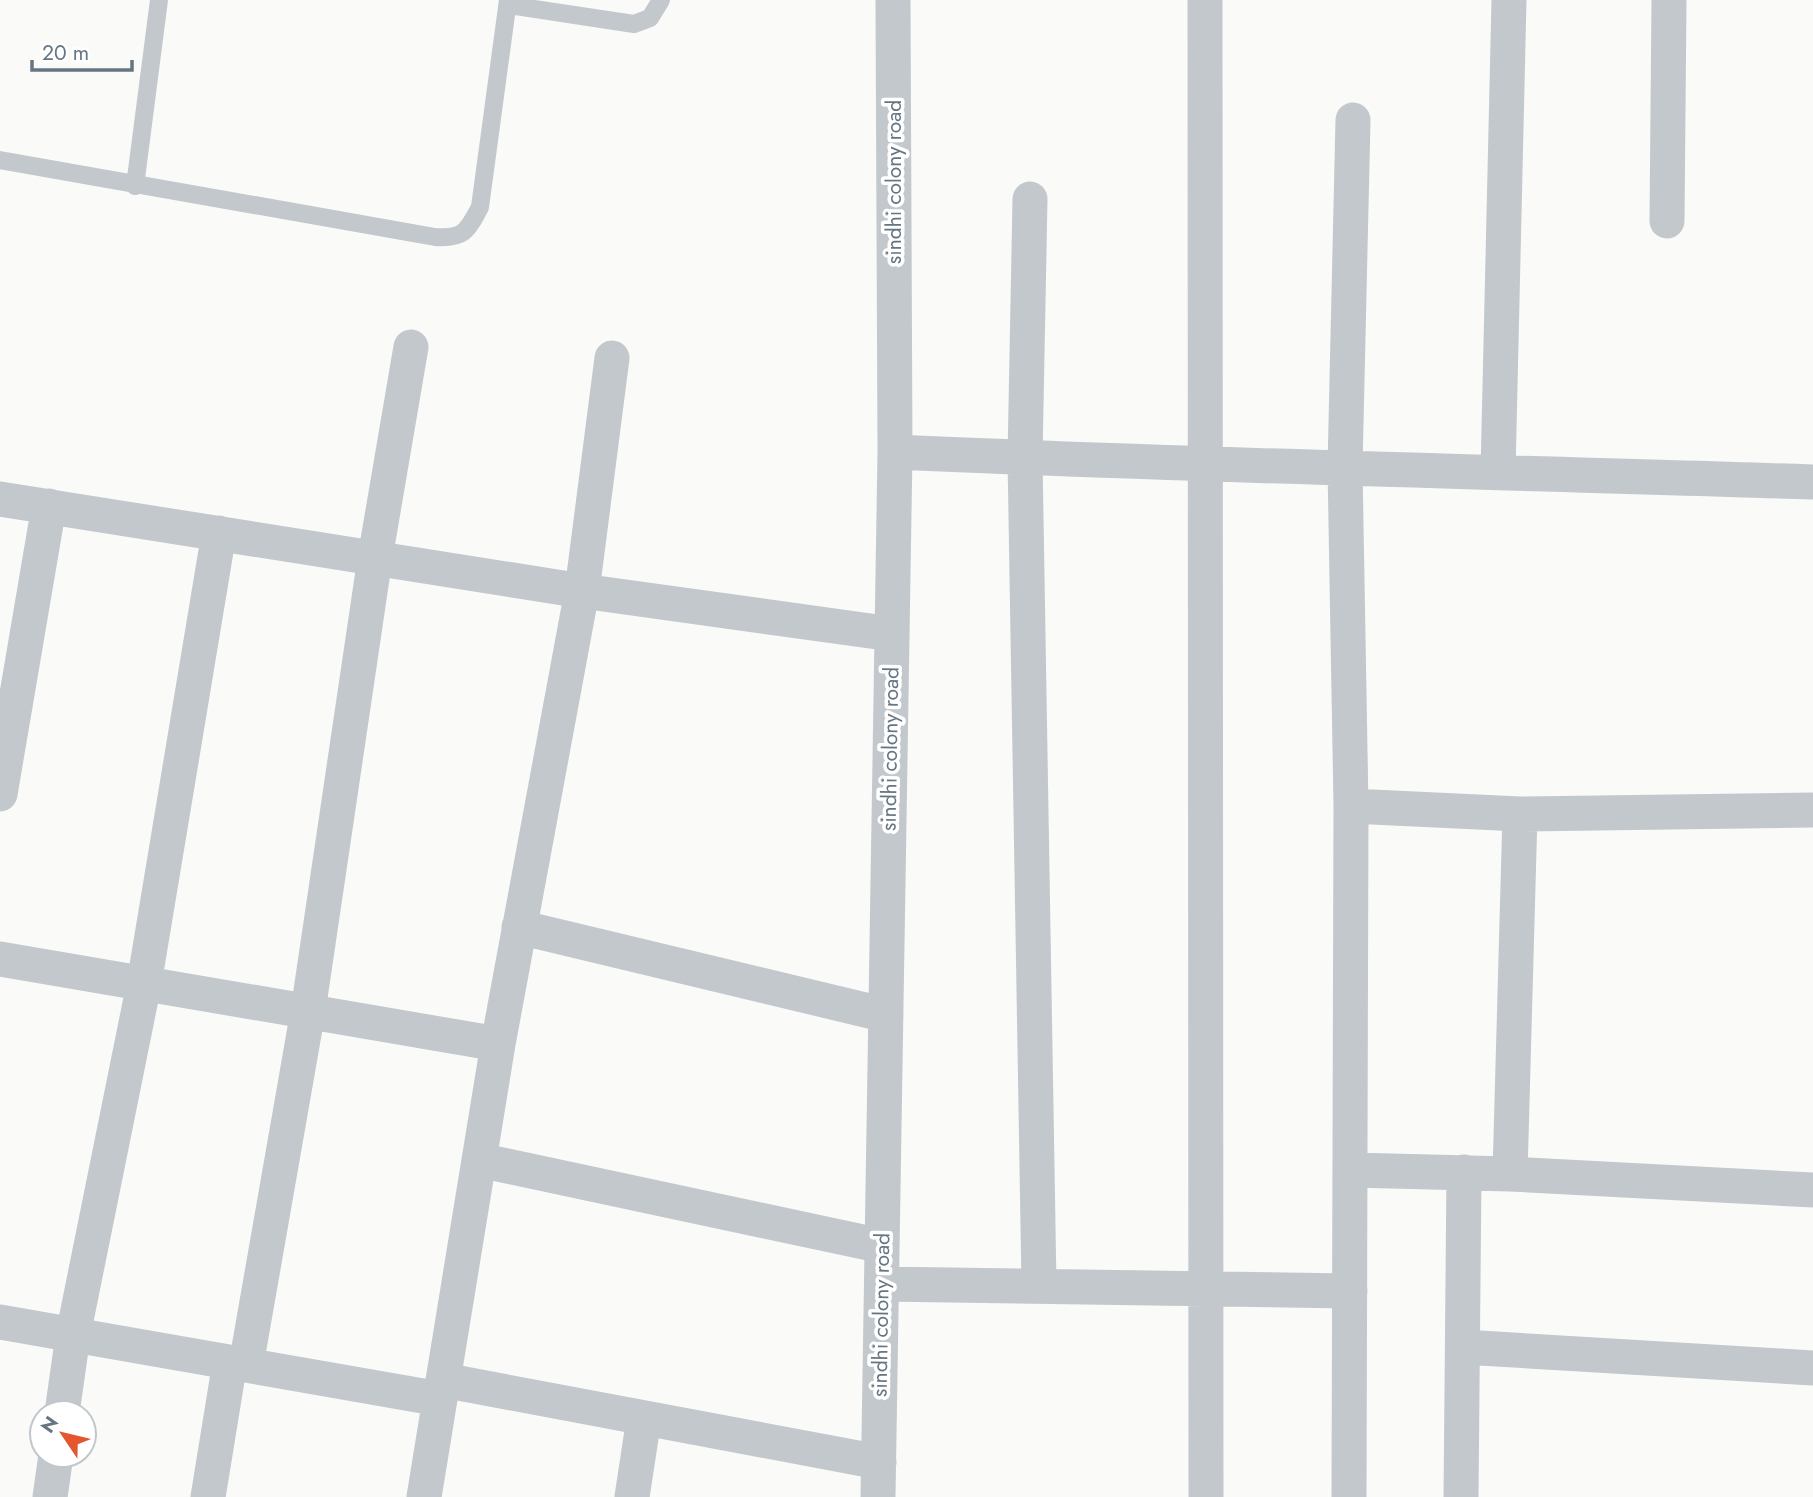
<svg xmlns="http://www.w3.org/2000/svg" width="1813" height="1497" font-family="Jost,sans-serif">
  <style>
    .lines { fill: none; stroke-linecap: round; stroke-linejoin: round }
    .lane { stroke: #c3c8cc; stroke-width: 18 }
    .street { stroke: #c3c8cc; stroke-width: 35 }
    .labels { text-anchor: middle; dominant-baseline: central; stroke-width: 7; stroke-linejoin: round; paint-order: stroke }
    .street-label { font-size: 21px; fill: #657683; stroke: #fff }
  </style>
  <rect width="100%" height="100%" fill="#fafaf8"/>
  <g class="lines">
    <path class="lane" d="M 508,5 L 634,24 L 650,18 L 661,0
      M 0,160 L 435,237 C 463,239 467,232 480,207 L 508,0
      M 135,186 L 159,0"/>
    <path class="street" d="M 1205,0 L 1206,1497
      M 1030,199 L 1025,458 L 1039,1285
      M 1667,221 L 1669,0
      M 895,452 C 1201,466 1507,472 1813,482
      M 1498,472 L 1509,0
      M 0,499 L 582,591 L 892,634
      M 0,794 L 49,506
      M 1351,806 L 1520,814 L 1813,810
      M 519,927 L 886,1015
      M 0,959 L 498,1044
      M 479,1160 L 882,1246
      M 1351,1170 L 1510,1174 L 1813,1190
      M 1510,1174 L 1520,814
      M 882,1284 L 1350,1291
      M 0,1322 L 440,1399
      M 1463,1347 L 1813,1368
      M 246,1365 L 308,1011 L 375,558 L 411,347
      M 443,1380 L 879,1462
      M 62,1413 L 73,1335 L 144,984 L 219,533
      M 50,1497 L 56,1455
      M 208,1497 L 230,1362
      M 424,1497 L 498,1044 L 582,591 L 612,358
      M 632,1497 L 644,1418
      M 878,1497 L 895,452 L 893,0
      M 1349,1497 L 1351,806 L 1345,467 L 1353,120
      M 1461,1497 L 1464,1172"/>
  </g>
  <g class="labels">
    <g class="street-label">
      <text transform="translate(894 182) rotate(-90)">sindhi colony road</text>
      <text transform="translate(890 749) rotate(-89)">sindhi colony road</text>
      <text transform="translate(881 1315) rotate(-89)">sindhi colony road</text>
    </g>
  </g>
  <g transform="translate(63 1434) rotate(305)"><circle r="33" fill="#ffffff" stroke="#c1c8cd" stroke-width="2"/>
  <path d="M0-5L12 26L0 18L-12 26Z" fill="#e4572e"/>
  <text y="-10" font-size="19" font-weight="bold" text-anchor="middle" fill="#657683">N</text>
  </g>
  <path d="M32 60v10h100v-10" fill="none" stroke="#657683" stroke-width="3.5"/>
  <text x="42" y="60" font-size="21" fill="#657683" stroke="#ffffff" stroke-width="5" paint-order="stroke">20 m</text>
</svg>
